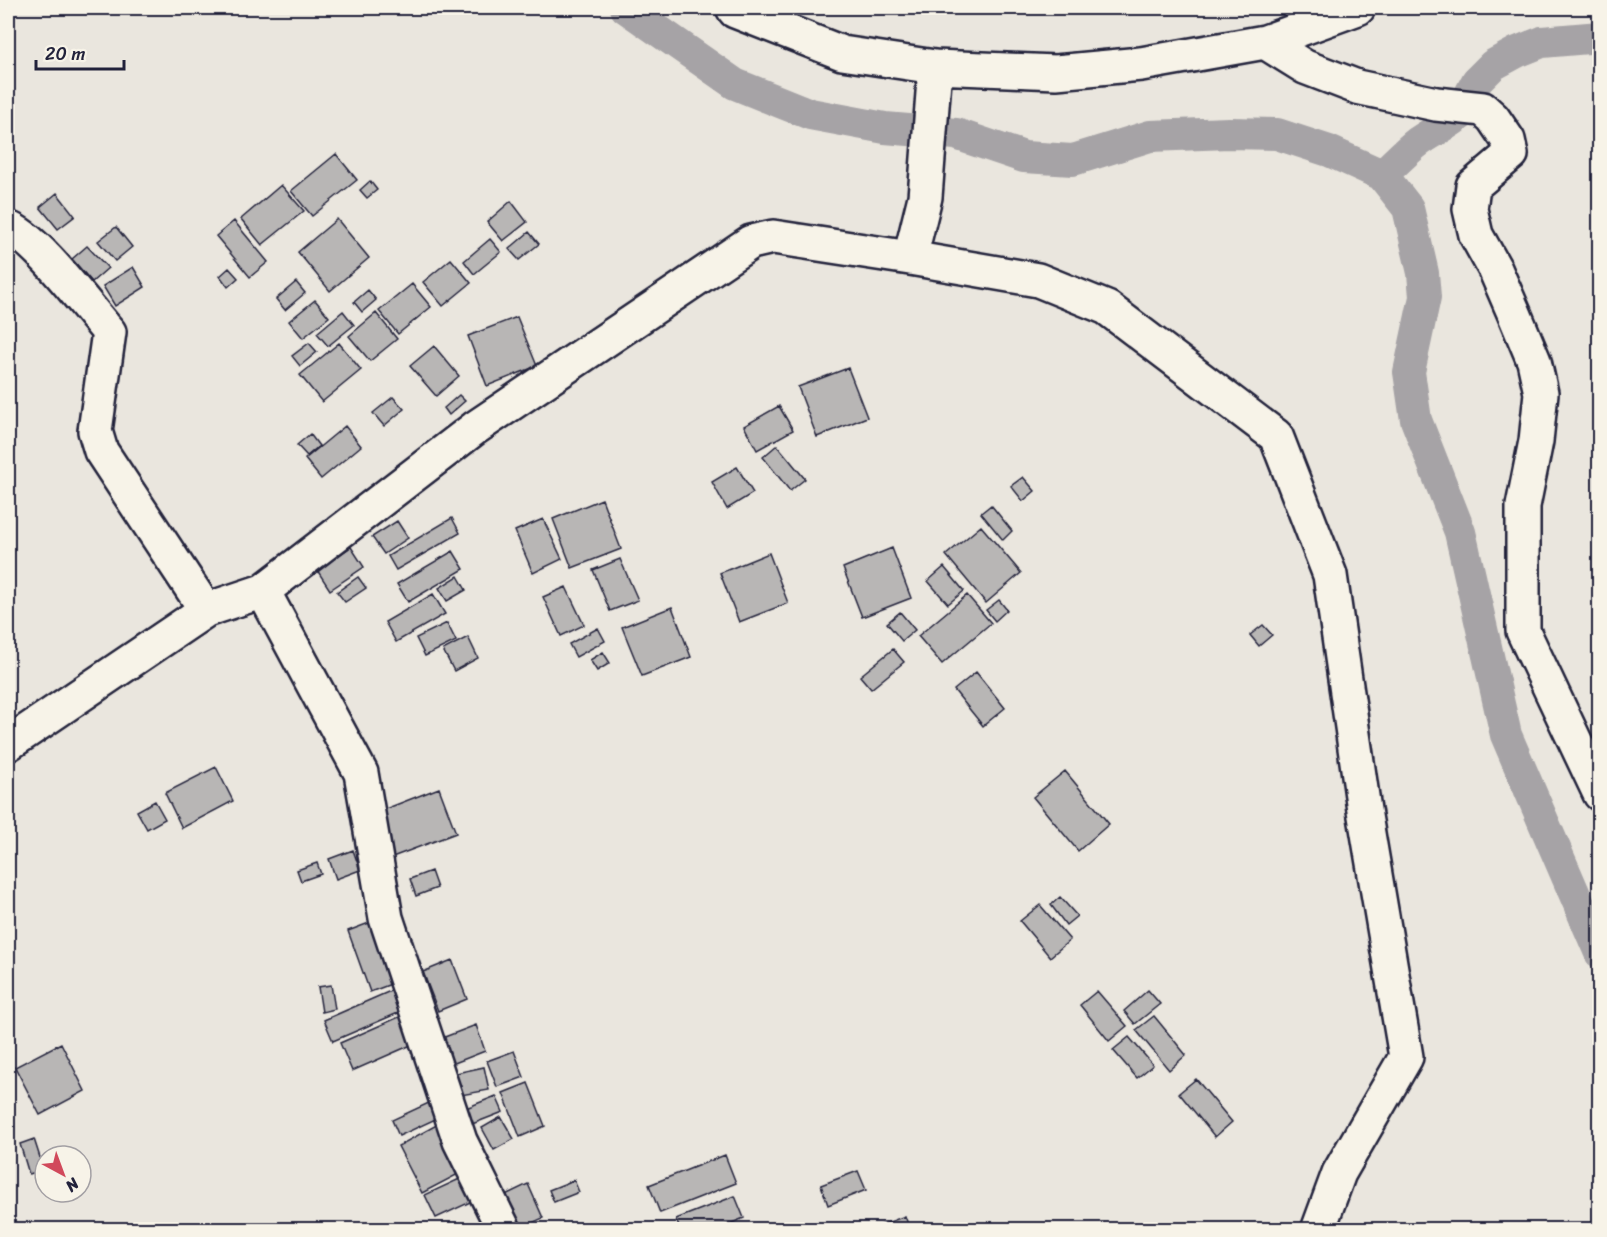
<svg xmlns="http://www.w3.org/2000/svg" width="1607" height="1237" font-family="Sriracha,sans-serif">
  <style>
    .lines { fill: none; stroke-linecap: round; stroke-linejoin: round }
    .canal { stroke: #a6a3a6; stroke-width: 32 }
    .building { fill: #b8b6b5; stroke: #22223b; stroke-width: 1.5 }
    .minor-casing { stroke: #22223b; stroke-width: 38 }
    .minor { stroke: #f7f3e8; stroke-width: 33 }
  </style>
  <rect width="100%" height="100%" fill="#eae6de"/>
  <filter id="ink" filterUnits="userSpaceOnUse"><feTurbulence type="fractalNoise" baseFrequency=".0167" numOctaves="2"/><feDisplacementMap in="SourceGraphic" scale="12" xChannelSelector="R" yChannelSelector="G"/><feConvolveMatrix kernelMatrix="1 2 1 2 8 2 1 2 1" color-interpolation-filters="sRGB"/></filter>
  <g filter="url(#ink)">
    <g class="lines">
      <path class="canal" d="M 626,8 L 735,84 L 810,114 L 885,128 L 956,134 L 1024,157 L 1073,160 L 1150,136 L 1229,133 L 1277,134 L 1329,151 L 1382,175 L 1408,208 L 1423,273 L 1425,297 L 1409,372 L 1416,420 L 1460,532 L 1506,735 L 1600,953
        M 1468,98 L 1477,81 L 1493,65 L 1517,52 L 1542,42 L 1600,37
        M 1382,175 C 1394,164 1405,152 1418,142 C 1433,131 1448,125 1462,113"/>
    </g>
    <path class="building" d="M 336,154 L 357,180 L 312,216 L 291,191 Z
      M 370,181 L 377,190 L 367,198 L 360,190 Z
      M 281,185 L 304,211 L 262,245 L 241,219 Z
      M 57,193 L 75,216 L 58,229 L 40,207 Z
      M 511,201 L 527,222 L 503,241 L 487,222 Z
      M 337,219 L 369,258 L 330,291 L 298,252 Z
      M 234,221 L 268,262 L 250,277 L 216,236 Z
      M 116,227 L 132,247 L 115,261 L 98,241 Z
      M 529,232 L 539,244 L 519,260 L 509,249 Z
      M 490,239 L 501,252 L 474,274 L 464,261 Z
      M 87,246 L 108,268 L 92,282 L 72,259 Z
      M 451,259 L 471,283 L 443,306 L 423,282 Z
      M 133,267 L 145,287 L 115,306 L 103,286 Z
      M 229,268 L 238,278 L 228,287 L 220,276 Z
      M 296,282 L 305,293 L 285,310 L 276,299 Z
      M 412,284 L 431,307 L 398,334 L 379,311 Z
      M 368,290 L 376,300 L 362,312 L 354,302 Z
      M 315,300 L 329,317 L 303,338 L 289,321 Z
      M 343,311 L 354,325 L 328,346 L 317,333 Z
      M 376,313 L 397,339 L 370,361 L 349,336 Z
      M 517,317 L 537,366 L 487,386 L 468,336 Z
      M 309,343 L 317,352 L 300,366 L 292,356 Z
      M 339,343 L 361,370 L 322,402 L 300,375 Z
      M 434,346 L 459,376 L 436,396 L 410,366 Z
      M 848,368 L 867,417 L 817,437 L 798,387 Z
      M 459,395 L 465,401 L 449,415 L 444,408 Z
      M 393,397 L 404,409 L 384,426 L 373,413 Z
      M 779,406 L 793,430 L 757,450 L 744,426 Z
      M 345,426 L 361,446 L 321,479 L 305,459 Z
      M 310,434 L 319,446 L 307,456 L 297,445 Z
      M 777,445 L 805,479 L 790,491 L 763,457 Z
      M 737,467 L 753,493 L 727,509 L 712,482 Z
      M 1023,477 L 1035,491 L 1023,501 L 1011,486 Z
      M 602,499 L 621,549 L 572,568 L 553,519 Z
      M 991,505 L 1012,531 L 1003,540 L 981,513 Z
      M 452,518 L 460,533 L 396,570 L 388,556 Z
      M 543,519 L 562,559 L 533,573 L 515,531 Z
      M 397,521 L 408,538 L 384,554 L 372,537 Z
      M 981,526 L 1021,573 L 986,603 L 946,555 Z
      M 351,547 L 364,567 L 330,590 L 317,570 Z
      M 892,548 L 911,598 L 862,617 L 843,568 Z
      M 453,551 L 464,569 L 408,602 L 397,584 Z
      M 769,553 L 788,603 L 739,622 L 720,573 Z
      M 620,559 L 638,600 L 610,611 L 593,570 Z
      M 944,567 L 964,591 L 948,604 L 928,581 Z
      M 458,576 L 466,590 L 447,601 L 439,588 Z
      M 358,577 L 366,588 L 345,602 L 337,592 Z
      M 566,587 L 584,625 L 561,636 L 543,597 Z
      M 433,594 L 445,614 L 396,642 L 385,622 Z
      M 967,595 L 991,623 L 942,664 L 918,636 Z
      M 999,600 L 1007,610 L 995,621 L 986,610 Z
      M 672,607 L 691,657 L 642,676 L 622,627 Z
      M 900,612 L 915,630 L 902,641 L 887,623 Z
      M 447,623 L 456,641 L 425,656 L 416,638 Z
      M 1263,625 L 1272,635 L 1259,646 L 1250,635 Z
      M 598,628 L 605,641 L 576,657 L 569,644 Z
      M 468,637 L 478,658 L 454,671 L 443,650 Z
      M 893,649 L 904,662 L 871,689 L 860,676 Z
      M 603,652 L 610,663 L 597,671 L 590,660 Z
      M 976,672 L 1005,708 L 983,726 L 954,690 Z
      M 216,767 L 233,801 L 182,828 L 165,793 Z
      M 1065,771 L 1109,824 L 1078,851 L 1033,797 Z
      M 439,788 L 456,833 L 387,859 L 370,815 Z
      M 155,801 L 165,819 L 147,829 L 137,811 Z
      M 353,850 L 360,870 L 336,879 L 329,859 Z
      M 317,863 L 321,874 L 301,881 L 297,870 Z
      M 431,871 L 437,888 L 416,896 L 410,879 Z
      M 1060,897 L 1077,916 L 1066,925 L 1051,905 Z
      M 1040,905 L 1070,940 L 1050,957 L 1020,921 Z
      M 377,920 L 399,981 L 370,992 L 348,931 Z
      M 452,960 L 467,999 L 438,1011 L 423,972 Z
      M 331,985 L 335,1009 L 322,1012 L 318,987 Z
      M 395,989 L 405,1010 L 333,1041 L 324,1020 Z
      M 1148,990 L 1160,1004 L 1135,1024 L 1124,1011 Z
      M 1097,991 L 1127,1026 L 1109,1041 L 1080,1005 Z
      M 406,1014 L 418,1042 L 352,1071 L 340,1043 Z
      M 1154,1016 L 1186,1055 L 1169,1070 L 1136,1030 Z
      M 476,1025 L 485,1051 L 452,1064 L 442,1038 Z
      M 1129,1037 L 1153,1065 L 1137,1078 L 1113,1050 Z
      M 61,1043 L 85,1091 L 40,1115 L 15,1067 Z
      M 514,1051 L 524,1077 L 497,1087 L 487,1061 Z
      M 484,1067 L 489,1090 L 461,1095 L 456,1073 Z
      M 1196,1079 L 1232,1122 L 1215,1137 L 1179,1093 Z
      M 528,1083 L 545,1126 L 520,1137 L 503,1093 Z
      M 496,1096 L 503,1112 L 467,1126 L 461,1110 Z
      M 433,1101 L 440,1117 L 399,1136 L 392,1120 Z
      M 501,1117 L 514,1139 L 494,1150 L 482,1128 Z
      M 442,1122 L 466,1170 L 422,1193 L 398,1146 Z
      M 34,1139 L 44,1170 L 29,1174 L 20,1144 Z
      M 725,1155 L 736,1183 L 660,1213 L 649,1185 Z
      M 858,1171 L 866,1190 L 828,1205 L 821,1185 Z
      M 466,1176 L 477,1199 L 436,1218 L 425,1195 Z
      M 574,1180 L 579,1192 L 554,1202 L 549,1190 Z
      M 528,1184 L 543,1218 L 517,1230 L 501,1197 Z
      M 735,1196 L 744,1218 L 715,1230 L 680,1230 L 676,1219 Z
      M 905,1216 L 910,1230 L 878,1230 L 877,1227 Z"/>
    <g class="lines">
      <g class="minor-casing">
        <path id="minor" d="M 1265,42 L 1305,67 L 1357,87 L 1436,104 L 1483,109 L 1493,118 L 1508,140 L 1511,154 L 1473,186 L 1470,209 L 1476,235 L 1495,269 L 1514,313 L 1534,361 L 1541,393 L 1536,441 L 1523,506 L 1523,631 L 1600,794
          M 935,67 L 1056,72 L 1141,64 L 1265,42 L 1358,8
          M 8,228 C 36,237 87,307 109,332 L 95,431 L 101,451 L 206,610
          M 910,258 L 1038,280 L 1107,308 L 1276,436 L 1330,575 L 1364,810 L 1406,1057 L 1339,1173 L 1318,1230
          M 8,744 L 206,610 L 263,591
          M 504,1230 L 460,1141 L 386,918 L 361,773 L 263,591 L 475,428 L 751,242 L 773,237 L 910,258 L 925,197 L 935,67 L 842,53 L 735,11 L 733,8"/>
      </g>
      <use href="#minor" class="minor"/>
    </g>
  </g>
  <rect width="1607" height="1237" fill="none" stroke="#f7f3e8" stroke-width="30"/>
  <rect x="15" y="15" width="1577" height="1207" fill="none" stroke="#22223b" stroke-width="2" filter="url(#ink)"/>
  <g transform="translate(63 1174) rotate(139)"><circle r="28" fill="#f7f3e8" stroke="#a29fa3" stroke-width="1.5"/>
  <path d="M0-4.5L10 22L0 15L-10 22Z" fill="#d1495b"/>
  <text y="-9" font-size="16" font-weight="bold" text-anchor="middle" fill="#22223b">N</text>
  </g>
  <path d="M36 60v9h88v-9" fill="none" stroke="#22223b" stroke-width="3"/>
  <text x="45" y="60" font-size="18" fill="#22223b" stroke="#f7f3e8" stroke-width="4.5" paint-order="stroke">20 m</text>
</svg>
